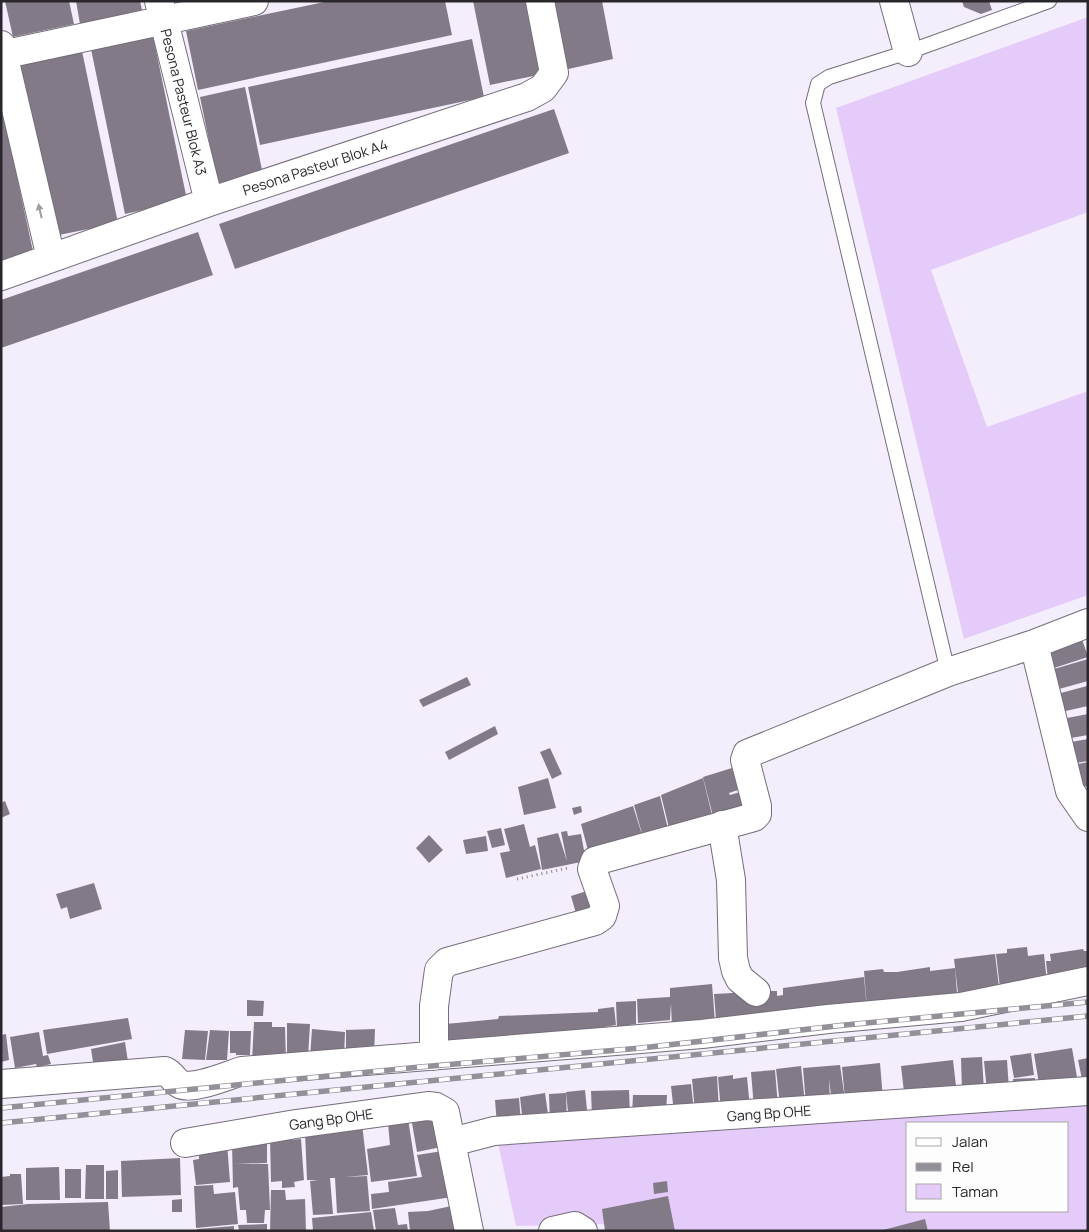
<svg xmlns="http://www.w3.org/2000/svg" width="1089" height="1232" font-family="Manrope,sans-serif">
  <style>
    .green { fill: #e5cbfa; fill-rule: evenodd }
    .building { fill: #827b87 }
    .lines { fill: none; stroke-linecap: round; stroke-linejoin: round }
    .service-casing { stroke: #746d7a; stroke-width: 16 }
    .minor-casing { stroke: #746d7a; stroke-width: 30 }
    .path { stroke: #8a858f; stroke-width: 3; stroke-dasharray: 1 4; stroke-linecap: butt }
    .service { stroke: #fff; stroke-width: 14 }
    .minor { stroke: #fff; stroke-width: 28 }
    .rail-casing { stroke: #948f99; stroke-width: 5.5 }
    .rail { stroke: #fdfdfd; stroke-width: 4; stroke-dasharray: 11; stroke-linecap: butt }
    .oneway { fill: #9f9da0 }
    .labels { text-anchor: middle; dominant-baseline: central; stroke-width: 4; stroke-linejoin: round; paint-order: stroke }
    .street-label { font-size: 14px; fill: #29262c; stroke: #fdfdfd }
  </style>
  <rect width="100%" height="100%" fill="#f4edfb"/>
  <path class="green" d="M 1088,17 L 1088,212 L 931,270 L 987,427 L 1088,391 L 1088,595 L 964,639 L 836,108 Z
    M 1088,1095 L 1088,1231 L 616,1231 L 613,1224 L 516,1226 L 496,1134 ZM 908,1123 L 1068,1123 L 1068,1211 L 908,1211 Z"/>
  <path class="building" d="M 5,1 L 69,1 L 74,24 L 13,37 Z
    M 76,1 L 140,1 L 142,10 L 80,24 Z
    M 329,1 L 445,1 L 452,35 L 198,90 L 186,31 Z
    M 473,1 L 528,1 L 543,74 L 490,85 Z
    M 550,1 L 602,1 L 613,59 L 564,70 Z
    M 962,1 L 989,1 L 992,10 L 981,14 L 964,7 Z
    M 153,36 L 187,200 L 125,214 L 91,49 Z
    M 472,39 L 484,97 L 260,145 L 248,87 Z
    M 82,51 L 118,223 L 54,236 L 19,64 Z
    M 245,87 L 263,175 L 218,185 L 200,97 Z
    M 1,103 L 34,256 L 1,263 Z
    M 554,109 L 569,153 L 235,269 L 219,224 Z
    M 198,232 L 213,275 L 1,348 L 1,300 Z
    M 1082,639 L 1088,657 L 1054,668 L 1049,652 Z
    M 1088,659 L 1088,681 L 1059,689 L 1054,669 Z
    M 467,677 L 471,685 L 423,707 L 419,700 Z
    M 1087,686 L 1088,706 L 1061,712 L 1057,694 Z
    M 1088,714 L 1088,735 L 1071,738 L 1067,718 Z
    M 495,726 L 498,734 L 449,760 L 445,752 Z
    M 1088,739 L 1088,761 L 1076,763 L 1071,742 Z
    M 550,748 L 562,774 L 552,779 L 540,752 Z
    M 1088,762 L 1088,786 L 1082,787 L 1078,764 Z
    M 732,768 L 738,790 L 729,793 L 730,795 L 747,790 L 753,808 L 714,820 L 703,777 Z
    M 548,778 L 556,808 L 524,815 L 518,787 Z
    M 703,778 L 713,819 L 670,832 L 661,795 Z
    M 660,796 L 669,833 L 644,841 L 634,805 Z
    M 5,801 L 10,814 L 1,818 L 1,803 Z
    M 581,806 L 582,812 L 574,815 L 572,808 Z
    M 633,806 L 644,841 L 590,858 L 581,824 Z
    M 524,824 L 530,847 L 535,845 L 541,869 L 506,878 L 500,853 L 510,851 L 504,829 Z
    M 501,828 L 505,845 L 492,848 L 487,831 Z
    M 567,831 L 568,836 L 581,834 L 586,861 L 542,870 L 537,838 L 558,833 L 567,861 L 561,832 Z
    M 429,835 L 443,850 L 429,863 L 416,848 Z
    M 486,836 L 488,851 L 466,854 L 463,840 Z
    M 94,883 L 102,909 L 70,919 L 67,907 L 61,909 L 56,894 Z
    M 587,891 L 593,913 L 577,917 L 571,896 Z
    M 1027,947 L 1028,956 L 1044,954 L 1047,983 L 1000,988 L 996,954 L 1007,953 L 1007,949 Z
    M 1083,949 L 1084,951 L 1088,951 L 1088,973 L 1048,980 L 1046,961 L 1051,961 L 1050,954 Z
    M 995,954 L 999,987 L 980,989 L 980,993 L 960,996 L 958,993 L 954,959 Z
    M 930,967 L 930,971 L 955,968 L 957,993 L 867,1009 L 864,971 L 883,969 L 884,972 L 897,972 Z
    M 864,977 L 867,1010 L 716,1019 L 714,994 L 751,992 L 751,999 L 768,997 L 770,991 L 777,991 L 777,996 L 783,995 L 783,988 Z
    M 712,984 L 715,1022 L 672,1029 L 671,1003 L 670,1020 L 638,1023 L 637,999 L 670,997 L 670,988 Z
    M 247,1000 L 264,1001 L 263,1016 L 247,1016 Z
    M 636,1001 L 636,1024 L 617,1027 L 616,1002 Z
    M 614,1007 L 616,1025 L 599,1028 L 600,1032 L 483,1040 L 465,1039 L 436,1042 L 435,1025 L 498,1019 L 499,1016 L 598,1012 L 598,1009 Z
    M 128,1018 L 132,1039 L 47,1054 L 43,1030 Z
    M 254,1022 L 272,1022 L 272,1027 L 285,1027 L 286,1060 L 252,1061 Z
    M 287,1023 L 310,1024 L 308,1057 L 287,1058 Z
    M 312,1029 L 345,1032 L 344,1059 L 310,1058 Z
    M 375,1029 L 374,1056 L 346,1059 L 346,1030 Z
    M 185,1030 L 208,1031 L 205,1060 L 182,1059 Z
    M 210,1030 L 229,1031 L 227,1060 L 206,1060 Z
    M 230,1031 L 251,1031 L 250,1055 L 236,1055 L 236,1053 L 230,1053 Z
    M 39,1032 L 43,1056 L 48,1055 L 51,1064 L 37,1067 L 36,1064 L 15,1068 L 10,1037 Z
    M 6,1034 L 9,1060 L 1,1062 L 1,1035 Z
    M 125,1042 L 128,1062 L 94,1068 L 91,1049 Z
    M 1072,1048 L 1078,1083 L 1040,1090 L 1034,1054 Z
    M 1031,1053 L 1034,1075 L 1014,1078 L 1010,1056 Z
    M 982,1057 L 984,1091 L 962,1092 L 961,1058 Z
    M 1088,1058 L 1088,1083 L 1083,1084 L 1078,1060 Z
    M 953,1060 L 957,1095 L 905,1101 L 901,1066 Z
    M 1007,1060 L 1009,1090 L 987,1092 L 984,1061 Z
    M 880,1063 L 883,1099 L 832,1103 L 829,1079 L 830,1103 L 806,1105 L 803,1068 L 840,1065 L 845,1099 L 842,1067 Z
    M 801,1066 L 805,1103 L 780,1106 L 776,1069 Z
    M 775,1070 L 778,1106 L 754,1108 L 751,1072 Z
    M 733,1075 L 733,1079 L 747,1077 L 750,1108 L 721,1111 L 718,1077 Z
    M 717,1076 L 719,1110 L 695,1112 L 692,1079 Z
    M 1035,1078 L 1036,1090 L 1014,1091 L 1013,1079 Z
    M 691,1084 L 694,1111 L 674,1113 L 671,1086 Z
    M 585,1090 L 588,1120 L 569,1122 L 566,1092 Z
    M 629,1090 L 630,1116 L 592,1117 L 591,1091 Z
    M 545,1093 L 549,1121 L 523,1124 L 520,1097 Z
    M 566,1093 L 567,1122 L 550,1123 L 549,1094 Z
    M 633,1095 L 667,1095 L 666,1114 L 632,1114 Z
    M 519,1098 L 521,1123 L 497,1125 L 495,1100 Z
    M 439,1118 L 446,1146 L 417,1152 L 412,1123 Z
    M 408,1119 L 417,1176 L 371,1182 L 367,1149 L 390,1145 L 388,1123 Z
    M 362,1124 L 368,1175 L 345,1177 L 367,1176 L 370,1211 L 337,1213 L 335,1178 L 330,1178 L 333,1214 L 313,1215 L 310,1181 L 318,1180 L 307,1180 L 305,1132 Z
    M 267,1135 L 267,1163 L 235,1164 L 268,1164 L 270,1210 L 265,1210 L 264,1223 L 247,1223 L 246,1210 L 240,1210 L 238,1187 L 233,1188 L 232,1143 Z
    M 288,1135 L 288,1140 L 301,1139 L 304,1180 L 294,1182 L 295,1187 L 282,1188 L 282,1181 L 271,1182 L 270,1137 Z
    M 227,1143 L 230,1182 L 196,1185 L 193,1160 L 199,1159 L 199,1147 Z
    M 449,1150 L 459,1196 L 372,1209 L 371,1194 L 389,1192 L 388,1182 L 422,1177 L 417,1155 Z
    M 180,1158 L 181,1195 L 122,1197 L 121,1161 Z
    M 86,1165 L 104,1165 L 104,1199 L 85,1199 Z
    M 59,1167 L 60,1200 L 26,1200 L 26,1168 Z
    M 65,1169 L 81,1169 L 81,1198 L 65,1198 Z
    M 118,1170 L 118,1199 L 106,1199 L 106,1171 Z
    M 10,1174 L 21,1174 L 23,1204 L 1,1205 L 1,1177 L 10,1176 Z
    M 667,1181 L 668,1192 L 654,1194 L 653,1183 Z
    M 213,1185 L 214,1194 L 235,1192 L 238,1224 L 196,1228 L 194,1186 Z
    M 271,1190 L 285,1190 L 286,1200 L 305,1199 L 306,1231 L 270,1231 Z
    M 668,1196 L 675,1231 L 605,1231 L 602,1209 Z
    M 182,1199 L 182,1212 L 172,1212 L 172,1200 Z
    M 108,1202 L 110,1231 L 1,1231 L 1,1207 L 28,1204 Z
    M 456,1205 L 460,1231 L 410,1231 L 408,1212 L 428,1211 Z
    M 395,1208 L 398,1225 L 407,1224 L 408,1231 L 376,1231 L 373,1210 Z
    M 371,1212 L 374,1231 L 313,1231 L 312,1218 Z
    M 925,1219 L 928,1231 L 883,1231 L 883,1230 Z
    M 267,1224 L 267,1231 L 239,1231 L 238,1225 Z
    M 234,1226 L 234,1231 L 197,1231 L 197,1229 Z"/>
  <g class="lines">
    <g class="service-casing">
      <path id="service" d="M 948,672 L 813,103 L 818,84 L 829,77 L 908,52 L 1049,1"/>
    </g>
    <g class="minor-casing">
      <path id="minor" d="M 159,1 L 209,202
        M 894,1 L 908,52
        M 1,45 L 51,258
        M 1,55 L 254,1
        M 1,276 L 209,202 L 527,97 L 543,88 L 554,73 L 540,1
        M 1034,644 L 1070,791 L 1088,817
        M 722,825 L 731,880 L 733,958 L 736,971 L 740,979 L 756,992
        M 434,1056 L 434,1006 L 439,970 L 447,962 L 595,921 L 602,916 L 605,906 L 592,869 L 595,861 L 754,817 L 757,814 L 757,806 L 745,760 L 747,754 L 948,672 L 1034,644 L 1088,623
        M 1,1084 L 165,1071 C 172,1074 174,1081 180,1084 C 191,1091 229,1075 242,1071 L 702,1034 L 828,1019 L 961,1007 L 1088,981
        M 452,1142 L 494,1131 L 1088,1091
        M 185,1143 L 296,1124 L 428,1106 L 436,1107 L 445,1112 L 469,1231
        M 553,1231 L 575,1226 L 583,1231"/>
    </g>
    <path class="path" d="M 517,879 L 568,868"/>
    <use href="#service" class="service"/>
    <use href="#minor" class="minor"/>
    <g class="rail-casing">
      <path id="rail" d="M 1,1108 L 420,1067 L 641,1048 L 845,1025 L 1088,1002
        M 1,1123 L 1088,1016"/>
    </g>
    <use href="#rail" class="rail"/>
  </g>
  <defs><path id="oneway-solid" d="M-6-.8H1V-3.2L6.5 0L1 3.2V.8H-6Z" transform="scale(1.25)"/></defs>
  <use class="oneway" href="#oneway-solid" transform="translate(40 211) rotate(-103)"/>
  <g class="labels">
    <g class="street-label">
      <text transform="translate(184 102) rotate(76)">Pesona Pasteur Blok A3</text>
      <text transform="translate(315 167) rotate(-18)">Pesona Pasteur Blok A4</text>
      <text transform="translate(769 1113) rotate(-4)">Gang Bp OHE</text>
      <text transform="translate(331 1119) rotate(-8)">Gang Bp OHE</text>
    </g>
  </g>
  <rect width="1089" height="1232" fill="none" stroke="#29262c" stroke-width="5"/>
  <rect x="906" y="1122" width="162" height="90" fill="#fdfdfd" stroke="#a8a7a9"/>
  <rect x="916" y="1138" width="25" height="8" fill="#ffffff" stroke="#a8a7a9"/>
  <text x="952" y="1147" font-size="15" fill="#29262c">Jalan</text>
  <rect x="916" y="1163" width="25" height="8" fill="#948f99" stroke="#a8a7a9"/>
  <text x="952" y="1172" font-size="15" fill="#29262c">Rel</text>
  <rect x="916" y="1184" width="25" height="15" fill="#e5cbfa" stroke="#a8a7a9"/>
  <text x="952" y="1197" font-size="15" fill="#29262c">Taman</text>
</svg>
